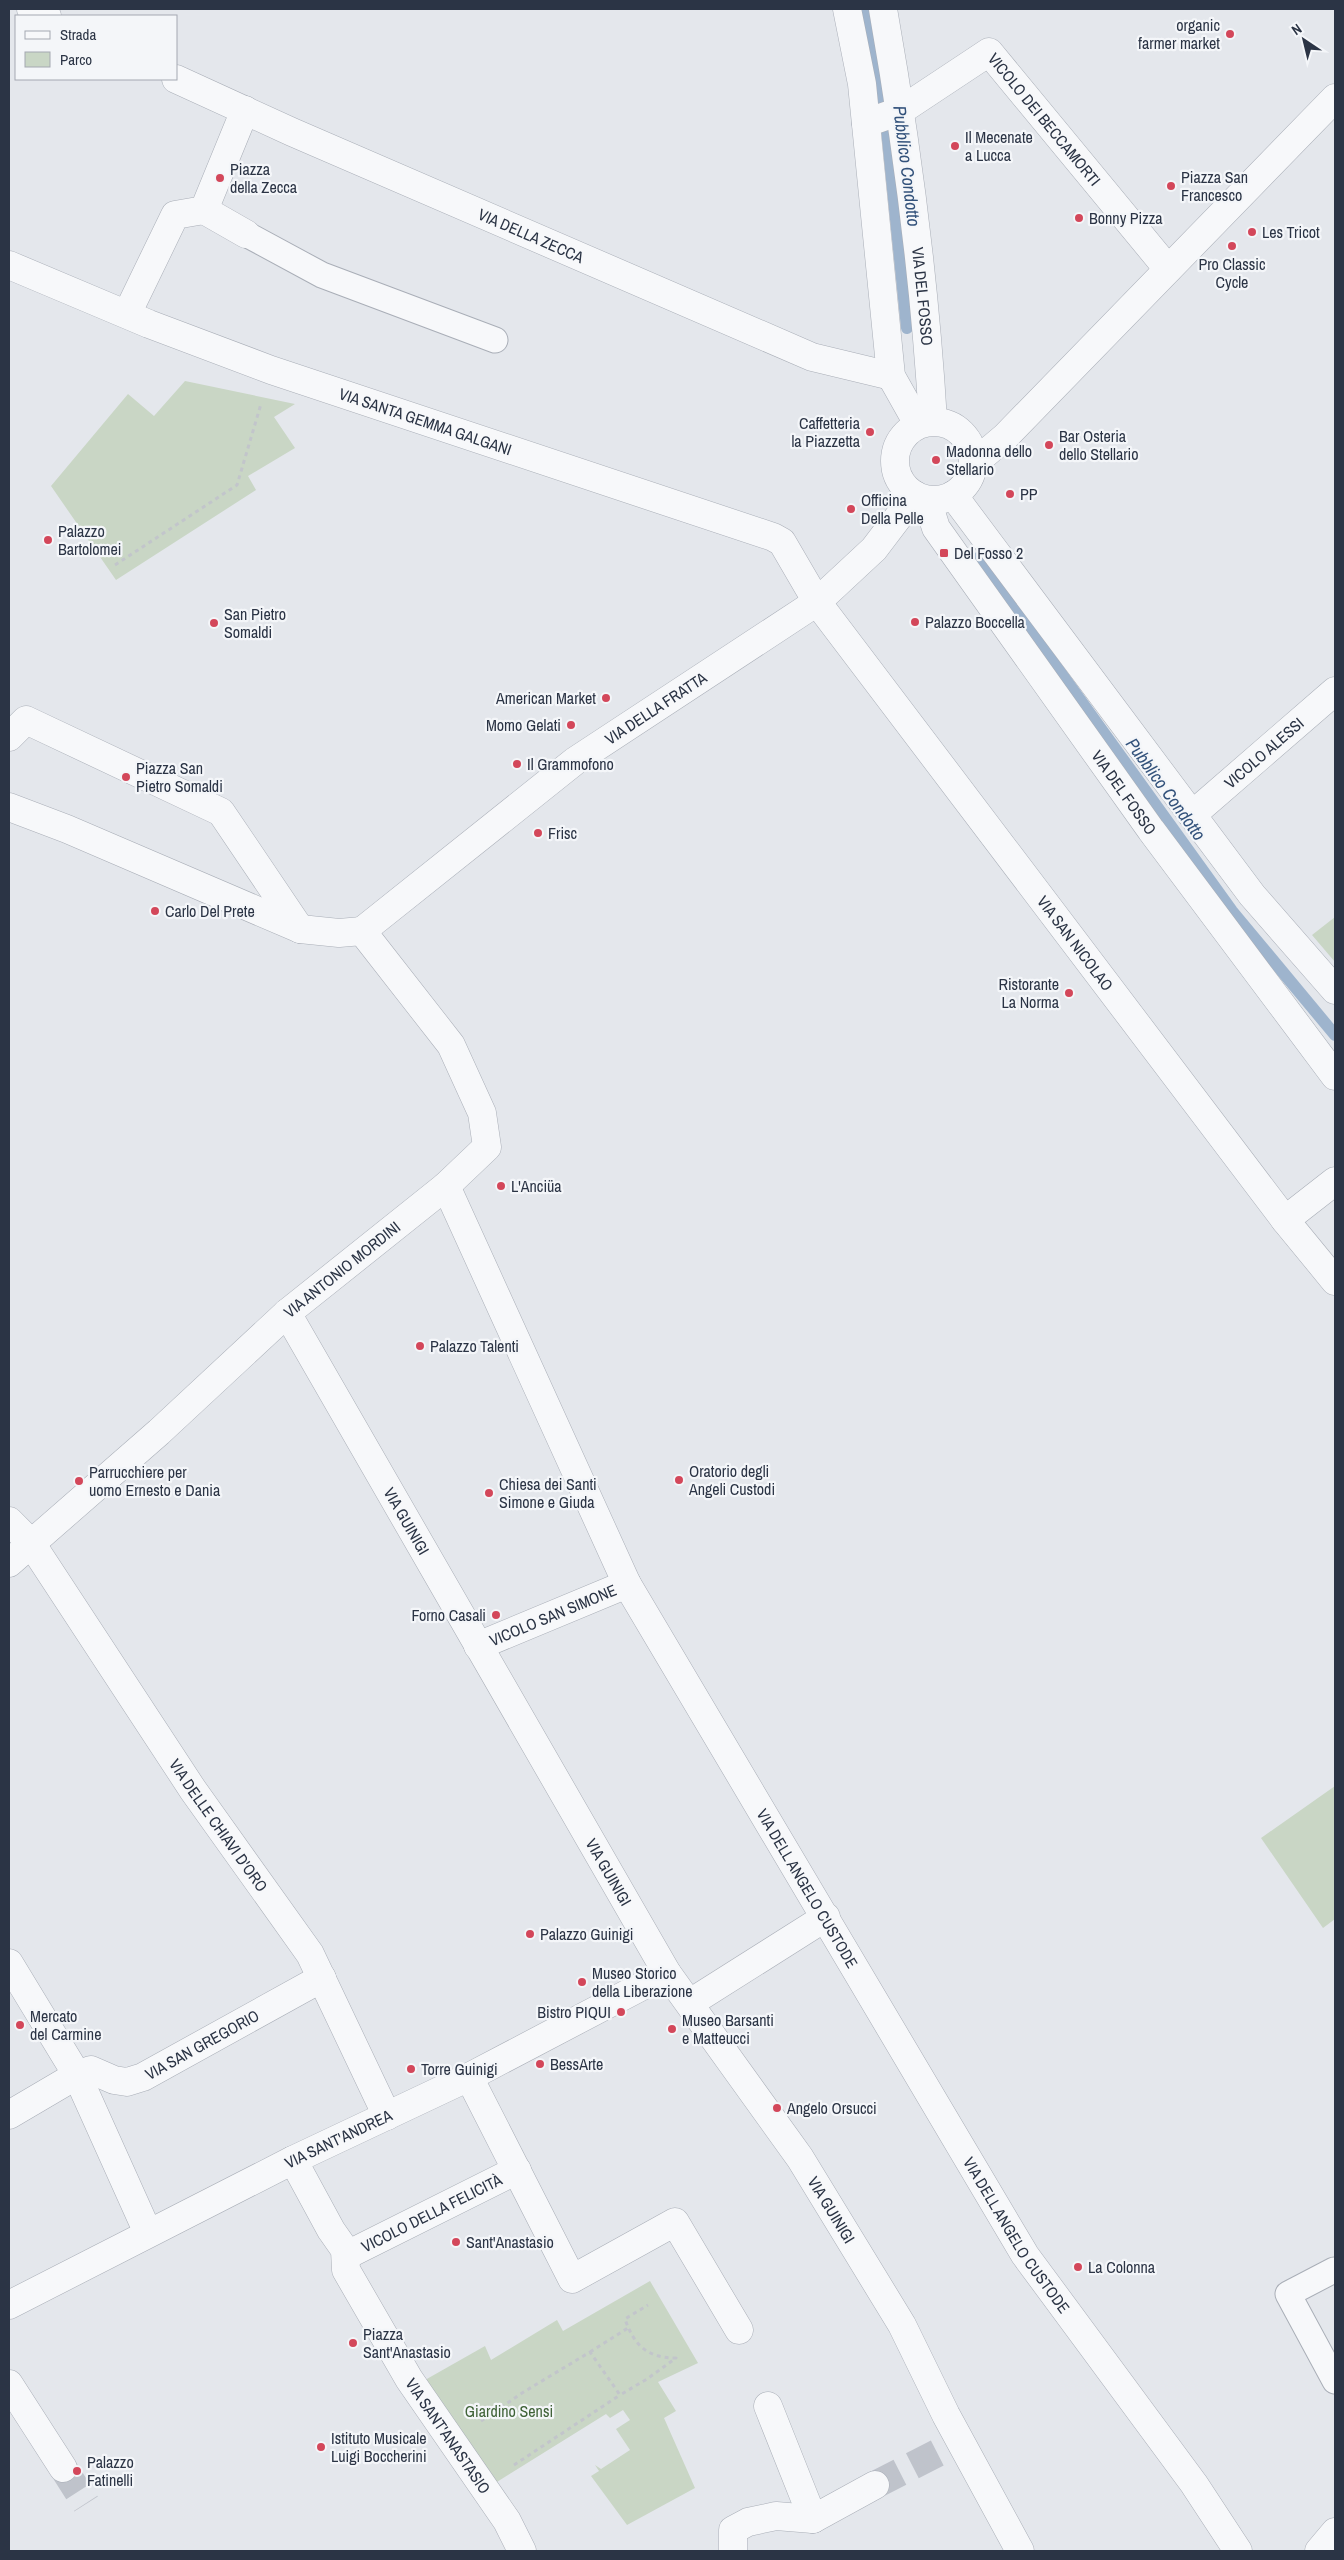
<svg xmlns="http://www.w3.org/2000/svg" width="1344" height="2560" font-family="'Archivo Narrow',sans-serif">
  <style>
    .green { fill: #c9d6c5 }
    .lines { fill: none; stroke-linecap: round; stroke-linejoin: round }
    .stream { stroke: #9eb4cd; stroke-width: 12 }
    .street-tunnel { stroke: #bfc3cb; stroke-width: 28; stroke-dasharray: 28 14; stroke-linecap: butt }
    .lane-casing { stroke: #a9aeb7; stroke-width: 27 }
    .street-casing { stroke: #a9aeb7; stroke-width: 29 }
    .path { stroke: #c2c5cb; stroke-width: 3; stroke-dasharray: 4 4; stroke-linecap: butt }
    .lane { stroke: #f7f8fa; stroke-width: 25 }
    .street { stroke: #f7f8fa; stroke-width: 28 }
    .poi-dot { fill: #d3475a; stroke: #f4f6f9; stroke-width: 2 }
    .labels { text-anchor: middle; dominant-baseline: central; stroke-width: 4.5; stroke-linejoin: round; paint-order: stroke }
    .poi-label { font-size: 16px; fill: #2b3445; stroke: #f4f6f9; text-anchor: start }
    .street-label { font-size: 16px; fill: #2b3445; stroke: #f4f6f9 }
    .park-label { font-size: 16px; fill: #3f6237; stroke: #f4f6f9 }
    .water-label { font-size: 18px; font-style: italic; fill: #33527b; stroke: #f4f6f9 }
  </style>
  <rect width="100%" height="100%" fill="#e4e7ec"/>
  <path class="green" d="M 185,381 L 295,404 L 274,417 L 295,448 L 248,476 L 256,490 L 116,580 L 51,486 L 128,394 L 154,416 Z
    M 1335,917 L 1335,962 L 1312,935 Z
    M 1335,1786 L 1335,1919 L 1323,1928 L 1261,1838 Z
    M 650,2281 L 698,2363 L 658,2382 L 676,2411 L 664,2418 L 695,2488 L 627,2525 L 591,2476 L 599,2471 L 595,2465 L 601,2469 L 630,2450 L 616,2429 L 630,2420 L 623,2410 L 610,2418 L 606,2414 L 492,2485 L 425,2380 L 485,2346 L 491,2360 L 557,2320 L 563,2331 Z"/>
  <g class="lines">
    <path class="stream" d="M 863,9 L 887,130 L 907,328
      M 978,558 L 1232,911 L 1335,1035"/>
    <path class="street-tunnel" d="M 63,2468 L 86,2504
      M 875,2485 L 951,2446"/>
    <g class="lane-casing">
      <path id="lane" d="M 246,234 L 322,275 L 495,340
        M 1334,2270 L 1288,2294 L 1335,2381"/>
    </g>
    <g class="street-casing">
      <g id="street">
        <path d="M 31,9 L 47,16"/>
        <path d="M 847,9 L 862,84 L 891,376 L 918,424"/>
        <path id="s1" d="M 883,9 C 907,145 925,284 933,421"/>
        <path id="s2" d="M 176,79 L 292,132 L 812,357 L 891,376"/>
        <path id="s3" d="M 866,123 L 900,111 L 989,52 L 1168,269"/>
        <path d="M 204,210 L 246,234"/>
        <path id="s4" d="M 9,265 L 149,324 L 271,370 L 773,537 L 782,542 L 817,602 L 1285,1220 L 1335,1281"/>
        <path d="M 127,314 L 175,215 L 204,210 L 245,110"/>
        <circle cx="934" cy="461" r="39"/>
        <path d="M 973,464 L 1005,437 L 1335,98"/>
        <path d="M 953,495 L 1252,895 L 1335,990"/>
        <path id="s5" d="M 927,500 L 936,528 L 1151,830 L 1335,1076"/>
        <path d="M 9,737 L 26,720 L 221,812 L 300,929"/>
        <path d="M 9,807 L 67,829 L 300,929 L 339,933 L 362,931"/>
        <path id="s6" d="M 1192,815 L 1335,691"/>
        <path id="s7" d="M 362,931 L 575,761 L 817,602 L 874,549 L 915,495"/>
        <path id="s8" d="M 446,1186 L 627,1584 L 1025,2255 L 1194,2484 L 1238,2551"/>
        <path d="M 1285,1220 L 1335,1181"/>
        <path id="s9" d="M 287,1313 L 667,1973 L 800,2158 L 902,2325 L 946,2415 L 1020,2551"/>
        <path id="s10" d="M 9,1521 L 31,1543 L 193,1790 L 310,1954 L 387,2116"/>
        <path id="s11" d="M 9,1563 L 159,1432 L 287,1313 L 446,1186 L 487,1147 L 482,1113 L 451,1045 L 362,931"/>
        <path id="s12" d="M 478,1646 L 627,1584"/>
        <path d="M 9,1963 L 77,2075 L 148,2233"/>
        <path d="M 690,2003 L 826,1917"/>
        <path d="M 469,2077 L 572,2279 L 675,2222 L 739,2330"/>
        <path id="s13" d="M 9,2115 L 77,2075 L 91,2070 L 114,2080 L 127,2082 L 143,2077 L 322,1978"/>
        <path id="s14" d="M 293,2160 L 331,2230 L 345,2250 L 346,2270 L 409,2379 L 507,2521 L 522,2551"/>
        <path id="s15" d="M 345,2250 L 353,2252 L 517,2170"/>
        <path id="s16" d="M 9,2305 L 293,2160 L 469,2077 L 667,1973"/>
        <path d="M 9,2384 L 63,2468"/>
        <path d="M 768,2406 L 813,2519"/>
        <path d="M 733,2551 L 733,2530 L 748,2522 L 776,2516 L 813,2519 L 875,2485"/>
        <path d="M 1319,2551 L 1335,2532"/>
      </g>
    </g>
    <path class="path" d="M 115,565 L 237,485 L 261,404
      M 590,2352 L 628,2328
      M 481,2421 L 522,2393 L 590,2352 L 620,2395 L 647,2379 L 676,2358 C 647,2358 634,2345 625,2319 L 648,2305
      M 514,2465 L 620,2395"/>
    <use href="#lane" class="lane"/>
    <use href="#street" class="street"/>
  </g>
  <g class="poi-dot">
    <circle cx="1230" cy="34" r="5"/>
    <circle cx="955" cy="146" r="5"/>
    <circle cx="220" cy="178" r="5"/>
    <circle cx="1171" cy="186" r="5"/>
    <circle cx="1079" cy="218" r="5"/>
    <circle cx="1252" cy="232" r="5"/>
    <circle cx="1232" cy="246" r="5"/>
    <circle cx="870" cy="432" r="5"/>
    <circle cx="1049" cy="445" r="5"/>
    <circle cx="936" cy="460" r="5"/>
    <circle cx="1010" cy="494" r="5"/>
    <circle cx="851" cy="509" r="5"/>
    <circle cx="48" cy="540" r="5"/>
    <rect x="939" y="548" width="10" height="10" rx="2.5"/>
    <circle cx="915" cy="622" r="5"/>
    <circle cx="214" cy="623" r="5"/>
    <circle cx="606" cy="698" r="5"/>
    <circle cx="571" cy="725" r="5"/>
    <circle cx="517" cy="764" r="5"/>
    <circle cx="126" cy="777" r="5"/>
    <circle cx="538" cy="833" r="5"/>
    <circle cx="155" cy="911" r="5"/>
    <circle cx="1069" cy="993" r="5"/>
    <circle cx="501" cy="1186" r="5"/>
    <circle cx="420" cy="1346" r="5"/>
    <circle cx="679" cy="1480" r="5"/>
    <circle cx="79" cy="1481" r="5"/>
    <circle cx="489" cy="1493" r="5"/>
    <circle cx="496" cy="1615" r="5"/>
    <circle cx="530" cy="1934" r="5"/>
    <circle cx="582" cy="1982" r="5"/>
    <circle cx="621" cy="2012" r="5"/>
    <circle cx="20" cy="2025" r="5"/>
    <circle cx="672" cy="2029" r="5"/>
    <circle cx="540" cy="2064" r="5"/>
    <circle cx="411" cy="2069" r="5"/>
    <circle cx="777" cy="2108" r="5"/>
    <circle cx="456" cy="2242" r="5"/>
    <circle cx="1078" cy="2267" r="5"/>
    <circle cx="353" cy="2343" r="5"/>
    <circle cx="321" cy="2447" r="5"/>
    <circle cx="77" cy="2471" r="5"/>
  </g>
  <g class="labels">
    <g class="poi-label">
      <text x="1220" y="25" text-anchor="end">organic<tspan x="1220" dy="18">farmer market</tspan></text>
      <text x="965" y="137">Il Mecenate<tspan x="965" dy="18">a Lucca</tspan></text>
      <text x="230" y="169">Piazza<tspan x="230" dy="18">della Zecca</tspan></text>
      <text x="1181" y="177">Piazza San<tspan x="1181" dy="18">Francesco</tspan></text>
      <text x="1089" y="218">Bonny Pizza</text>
      <text x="1262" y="232">Les Tricot</text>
      <text x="1232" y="264" text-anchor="middle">Pro Classic<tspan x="1232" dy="18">Cycle</tspan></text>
      <text x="860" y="423" text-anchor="end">Caffetteria<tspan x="860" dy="18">la Piazzetta</tspan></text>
      <text x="1059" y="436">Bar Osteria<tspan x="1059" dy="18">dello Stellario</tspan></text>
      <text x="946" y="451">Madonna dello<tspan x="946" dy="18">Stellario</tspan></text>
      <text x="1020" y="494">PP</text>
      <text x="861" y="500">Officina<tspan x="861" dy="18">Della Pelle</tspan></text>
      <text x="58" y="531">Palazzo<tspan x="58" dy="18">Bartolomei</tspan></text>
      <text x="954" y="553">Del Fosso 2</text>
      <text x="224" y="614">San Pietro<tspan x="224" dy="18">Somaldi</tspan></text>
      <text x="925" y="622">Palazzo Boccella</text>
      <text x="596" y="698" text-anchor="end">American Market</text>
      <text x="561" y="725" text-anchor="end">Momo Gelati</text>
      <text x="527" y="764">Il Grammofono</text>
      <text x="136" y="768">Piazza San<tspan x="136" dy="18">Pietro Somaldi</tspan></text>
      <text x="548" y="833">Frisc</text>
      <text x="165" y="911">Carlo Del Prete</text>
      <text x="1059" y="984" text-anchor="end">Ristorante<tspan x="1059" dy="18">La Norma</tspan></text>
      <text x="511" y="1186">L'Anciüa</text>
      <text x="430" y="1346">Palazzo Talenti</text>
      <text x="689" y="1471">Oratorio degli<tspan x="689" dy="18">Angeli Custodi</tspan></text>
      <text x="89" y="1472">Parrucchiere per<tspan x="89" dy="18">uomo Ernesto e Dania</tspan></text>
      <text x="499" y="1484">Chiesa dei Santi<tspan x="499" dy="18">Simone e Giuda</tspan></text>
      <text x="486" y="1615" text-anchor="end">Forno Casali</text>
      <text x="540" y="1934">Palazzo Guinigi</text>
      <text x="592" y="1973">Museo Storico<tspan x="592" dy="18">della Liberazione</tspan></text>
      <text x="611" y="2012" text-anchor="end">Bistro PIQUI</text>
      <text x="30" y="2016">Mercato<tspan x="30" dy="18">del Carmine</tspan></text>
      <text x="682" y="2020">Museo Barsanti<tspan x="682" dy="18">e Matteucci</tspan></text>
      <text x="550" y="2064">BessArte</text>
      <text x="421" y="2069">Torre Guinigi</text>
      <text x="787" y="2108">Angelo Orsucci</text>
      <text x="466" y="2242">Sant'Anastasio</text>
      <text x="1088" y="2267">La Colonna</text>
      <text x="363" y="2334">Piazza<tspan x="363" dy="18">Sant'Anastasio</tspan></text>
      <text x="331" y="2438">Istituto Musicale<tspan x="331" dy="18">Luigi Boccherini</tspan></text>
      <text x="87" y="2462">Palazzo<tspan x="87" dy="18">Fatinelli</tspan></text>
    </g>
    <g class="street-label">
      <text stroke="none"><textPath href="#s3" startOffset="230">VICOLO DEI BECCAMORTI</textPath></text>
      <text stroke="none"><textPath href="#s2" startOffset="388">VIA DELLA ZECCA</textPath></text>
      <text stroke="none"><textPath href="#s1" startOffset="290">VIA DEL FOSSO</textPath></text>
      <text stroke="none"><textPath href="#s4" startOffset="445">VIA SANTA GEMMA GALGANI</textPath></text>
      <text stroke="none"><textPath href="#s7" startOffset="369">VIA DELLA FRATTA</textPath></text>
      <text stroke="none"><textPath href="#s6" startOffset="95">VICOLO ALESSI</textPath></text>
      <text stroke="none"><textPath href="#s5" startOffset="354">VIA DEL FOSSO</textPath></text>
      <text stroke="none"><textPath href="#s4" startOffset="1319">VIA SAN NICOLAO</textPath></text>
      <text stroke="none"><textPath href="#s11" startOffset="444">VIA ANTONIO MORDINI</textPath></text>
      <text stroke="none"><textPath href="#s9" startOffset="240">VIA GUINIGI</textPath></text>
      <text stroke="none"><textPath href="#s12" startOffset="81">VICOLO SAN SIMONE</textPath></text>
      <text stroke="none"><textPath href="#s10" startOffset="370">VIA DELLE CHIAVI D'ORO</textPath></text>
      <text stroke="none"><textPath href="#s9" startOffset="645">VIA GUINIGI</textPath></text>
      <text stroke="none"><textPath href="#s8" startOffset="791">VIA DELL ANGELO CUSTODE</textPath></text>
      <text stroke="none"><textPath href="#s13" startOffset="216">VIA SAN GREGORIO</textPath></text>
      <text stroke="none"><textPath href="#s16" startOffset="369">VIA SANT'ANDREA</textPath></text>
      <text stroke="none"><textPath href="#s9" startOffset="1050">VIA GUINIGI</textPath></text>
      <text stroke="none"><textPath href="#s15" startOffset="96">VICOLO DELLA FELICITÀ</textPath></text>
      <text stroke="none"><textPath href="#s8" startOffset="1196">VIA DELL ANGELO CUSTODE</textPath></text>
      <text stroke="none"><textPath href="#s14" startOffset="319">VIA SANT'ANASTASIO</textPath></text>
    </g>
    <g class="park-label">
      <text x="509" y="2411">Giardino Sensi</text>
    </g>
    <g class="water-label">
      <text transform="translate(907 166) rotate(83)">Pubblico Condotto</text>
      <text transform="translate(1166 789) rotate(54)">Pubblico Condotto</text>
    </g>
  </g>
  <rect width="1344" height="2560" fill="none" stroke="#2b3445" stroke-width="20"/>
  <rect x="15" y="15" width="162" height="65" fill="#f4f6f9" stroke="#a4a8b1"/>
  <rect x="25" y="31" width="25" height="8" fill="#f7f8fa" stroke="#a4a8b1"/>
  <text x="60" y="40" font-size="15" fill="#2b3445">Strada</text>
  <rect x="25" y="52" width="25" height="15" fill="#c9d6c5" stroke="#a4a8b1"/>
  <text x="60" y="65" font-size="15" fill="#2b3445">Parco</text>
  <g transform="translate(1304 40) rotate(325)" stroke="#f4f6f9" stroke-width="4" paint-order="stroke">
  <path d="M0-4L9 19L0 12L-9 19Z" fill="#2b3445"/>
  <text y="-8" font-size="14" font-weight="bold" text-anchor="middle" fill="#2b3445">N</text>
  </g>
</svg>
